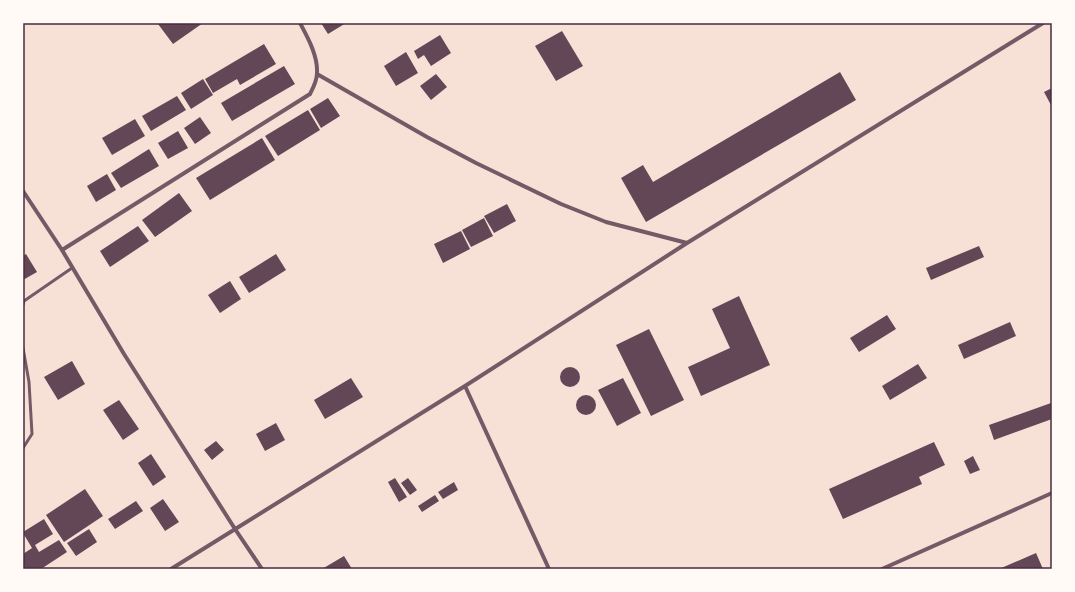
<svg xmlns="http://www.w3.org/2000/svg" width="1075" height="592" font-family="'Fira Sans Condensed',sans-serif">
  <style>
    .building { fill: #644757 }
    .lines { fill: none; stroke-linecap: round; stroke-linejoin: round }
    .service { stroke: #755966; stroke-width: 3 }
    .minor { stroke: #755966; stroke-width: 4 }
    .neatline { fill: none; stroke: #4a2c40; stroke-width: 1.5 }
  </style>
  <rect width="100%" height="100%" fill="#f7e1d7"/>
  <path class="building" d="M 160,23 L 203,23 L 173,44 L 158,24 Z
    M 321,23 L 346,23 L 328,34 Z
    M 562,31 L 583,66 L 556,81 L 535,46 Z
    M 440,35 L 451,53 L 431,66 L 424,55 L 418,59 L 414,51 Z
    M 264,44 L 276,64 L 240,85 L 237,79 L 213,93 L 205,79 Z
    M 406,52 L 418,73 L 396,86 L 384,66 Z
    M 284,66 L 295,84 L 232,121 L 221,103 Z
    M 840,72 L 856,100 L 646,222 L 621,178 L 643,165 L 653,182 Z
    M 436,74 L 447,87 L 431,100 L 420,86 Z
    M 203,79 L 213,95 L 191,109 L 181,93 Z
    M 1052,88 L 1052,107 L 1044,92 Z
    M 177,96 L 186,110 L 151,131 L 142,116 Z
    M 328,98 L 340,116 L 321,128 L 310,109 Z
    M 308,110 L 320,130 L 278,156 L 265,136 Z
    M 200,117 L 211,133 L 195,144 L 184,128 Z
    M 135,119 L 145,136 L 112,155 L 102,138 Z
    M 178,131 L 188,148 L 168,159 L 158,143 Z
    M 262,138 L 275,160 L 210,200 L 196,178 Z
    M 149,149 L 159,166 L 121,188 L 111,173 Z
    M 107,174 L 116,190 L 96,202 L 87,186 Z
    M 179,193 L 192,211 L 155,237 L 142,220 Z
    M 507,204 L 516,221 L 494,233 L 484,216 Z
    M 484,218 L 493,236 L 471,247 L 462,230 Z
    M 138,226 L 149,241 L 110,267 L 100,251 Z
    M 461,231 L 470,249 L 443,263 L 434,244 Z
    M 979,246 L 984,257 L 931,280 L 926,268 Z
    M 26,254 L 37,272 L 23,280 L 23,256 Z
    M 276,254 L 286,270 L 249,293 L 239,277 Z
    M 230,281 L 241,299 L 220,313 L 208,295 Z
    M 739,296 L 770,365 L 701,396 L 688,367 L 730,348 L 712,309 Z
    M 887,315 L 896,329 L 859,352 L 850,338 Z
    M 1010,322 L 1016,336 L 964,359 L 958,345 Z
    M 649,329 L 684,400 L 651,416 L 616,345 Z
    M 72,361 L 85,384 L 58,400 L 44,377 Z
    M 918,364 L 927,378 L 890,400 L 882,386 Z
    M560 377a10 10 0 1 1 20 0a10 10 0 1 1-20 0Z
    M 351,378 L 363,397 L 325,419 L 314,400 Z
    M 623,378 L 641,413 L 617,426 L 598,390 Z
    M576 405a10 10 0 1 1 20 0a10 10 0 1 1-20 0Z
    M 119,400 L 139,429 L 123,440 L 103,410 Z
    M 1051,403 L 1052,406 L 1052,419 L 994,440 L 989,425 Z
    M 276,423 L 285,440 L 265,451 L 256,434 Z
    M 216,441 L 224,450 L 212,460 L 204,450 Z
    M 934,442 L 945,465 L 919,477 L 922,484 L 843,519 L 829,489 Z
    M 151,454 L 166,477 L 153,486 L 138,463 Z
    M 973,456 L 980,470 L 970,474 L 964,461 Z
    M 395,478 L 407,497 L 399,502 L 388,482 Z
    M 408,478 L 417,490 L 410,495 L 401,483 Z
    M 454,482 L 458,490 L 443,499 L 438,492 Z
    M 85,489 L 103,516 L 64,542 L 46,515 Z
    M 435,495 L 439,501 L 422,512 L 418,506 Z
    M 163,499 L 179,522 L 165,531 L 150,508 Z
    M 136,501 L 143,511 L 115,529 L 108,519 Z
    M 44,519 L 53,534 L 35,545 L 39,552 L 59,540 L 67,552 L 41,569 L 25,569 L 23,566 L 23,554 L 32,548 L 23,533 L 23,532 Z
    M 89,529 L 97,542 L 76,556 L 67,543 Z
    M 1036,553 L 1043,569 L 999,569 Z
    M 344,556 L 352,569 L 322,569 Z"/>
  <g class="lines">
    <path class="service" d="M 23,305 L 24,301 L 72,268
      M 23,348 L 29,382 L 32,434 L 23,448"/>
    <path class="minor" d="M 317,74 L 427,137 L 476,163 L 561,204 L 606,222 L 687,243
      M 23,191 L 62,250 L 124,354 L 235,529 L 262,569
      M 62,250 L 310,94 C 313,88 317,81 317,73 C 318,56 308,38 300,23
      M 465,386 L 549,569
      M 171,569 L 465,386 L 687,243 L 1043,23
      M 882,569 L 1052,493"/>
  </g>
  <rect width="1075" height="592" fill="none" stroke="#fffaf5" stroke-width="48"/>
  <rect x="24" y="24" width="1027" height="544" class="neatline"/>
</svg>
